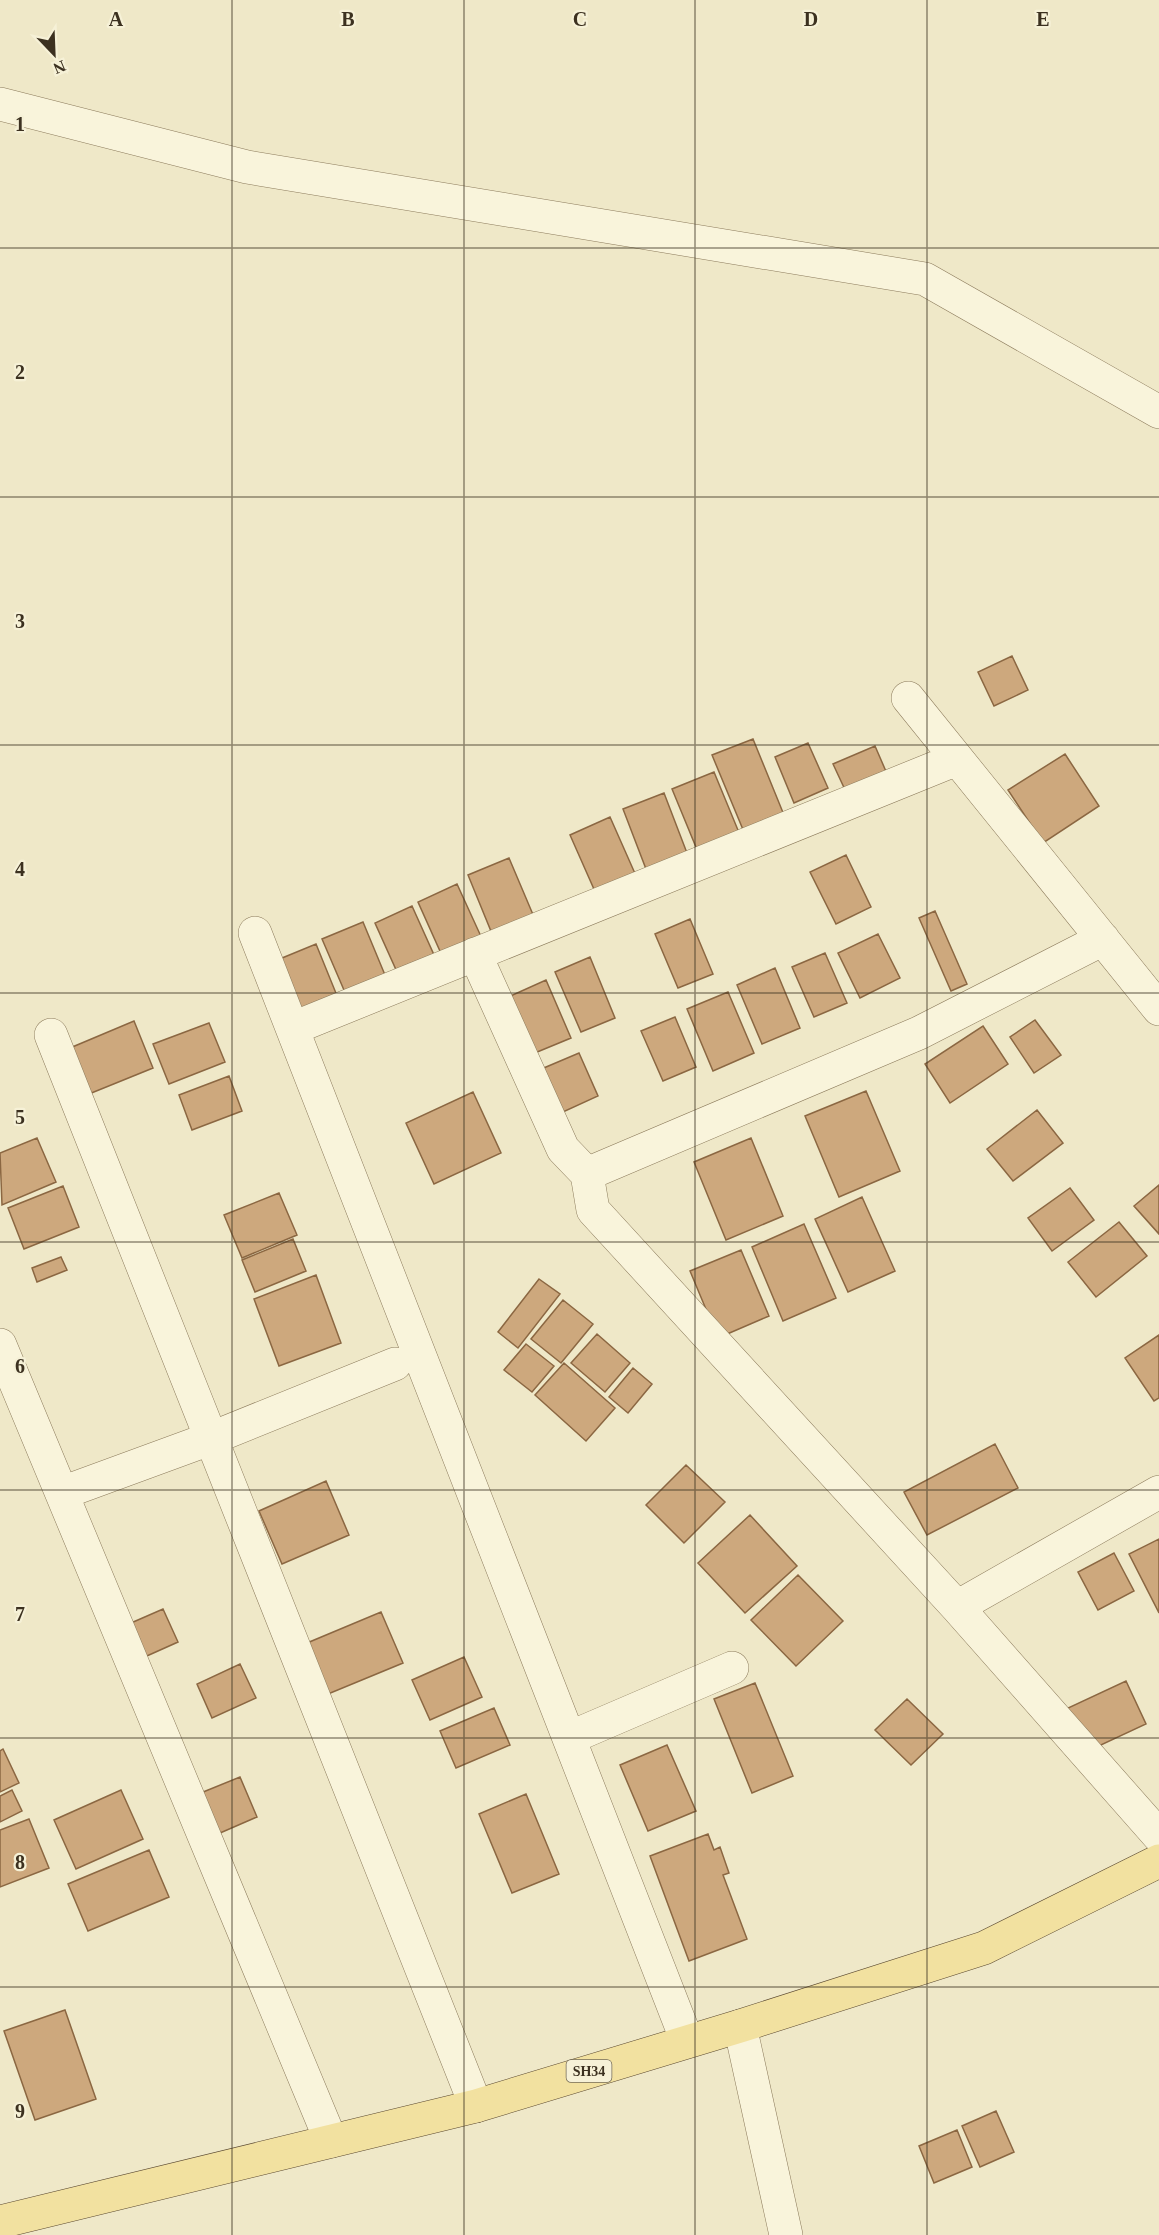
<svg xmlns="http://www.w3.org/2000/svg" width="1159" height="2235" font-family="Georgia,serif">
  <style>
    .building { fill: #cda87d; stroke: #8b6742; stroke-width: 1.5 }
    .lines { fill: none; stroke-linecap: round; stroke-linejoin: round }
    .street-casing { stroke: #8c7b5c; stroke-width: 34 }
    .primary-casing { stroke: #5a4830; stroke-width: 34 }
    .street { stroke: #f9f4db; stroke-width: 33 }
    .primary { stroke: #f2e1a0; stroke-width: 33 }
    .grid { fill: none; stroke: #3c3120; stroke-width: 1.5; stroke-opacity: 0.55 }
    .labels { text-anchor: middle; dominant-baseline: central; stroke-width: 4.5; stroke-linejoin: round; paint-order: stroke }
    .shield { fill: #f6f1d7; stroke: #746b57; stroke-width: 1.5 }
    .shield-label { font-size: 14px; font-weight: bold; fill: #3c3120 }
    .grid-label { font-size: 20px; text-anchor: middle; font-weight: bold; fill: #3c3120; stroke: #f6f1d7; stroke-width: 4.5; stroke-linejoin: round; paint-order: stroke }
  </style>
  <rect width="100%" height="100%" fill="#efe8c8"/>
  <path class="building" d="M 1012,656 L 1028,690 L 994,706 L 978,672 Z
    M 753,739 L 784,815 L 744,832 L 712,755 Z
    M 808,743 L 828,788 L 794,803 L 775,757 Z
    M 875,746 L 888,776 L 847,794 L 833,764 Z
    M 1065,754 L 1099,806 L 1043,843 L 1008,790 Z
    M 714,772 L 740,835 L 698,852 L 672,789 Z
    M 664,793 L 687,853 L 646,869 L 623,809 Z
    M 610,817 L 641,887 L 601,905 L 570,835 Z
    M 846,855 L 871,907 L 836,924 L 810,872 Z
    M 509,858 L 537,924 L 495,941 L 468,875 Z
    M 457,884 L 484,943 L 444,960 L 418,902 Z
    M 412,906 L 439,966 L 402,983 L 375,923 Z
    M 935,911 L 967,984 L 951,991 L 919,918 Z
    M 690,919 L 713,974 L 678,988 L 655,934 Z
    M 363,922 L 390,987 L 350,1004 L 322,939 Z
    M 878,934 L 900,978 L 860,998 L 838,953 Z
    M 316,944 L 342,1008 L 296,1027 L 270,963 Z
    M 825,953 L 847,1003 L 814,1017 L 792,967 Z
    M 590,957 L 615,1018 L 581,1032 L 555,972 Z
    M 775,968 L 800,1028 L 762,1044 L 737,985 Z
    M 546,980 L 571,1038 L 530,1055 L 506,998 Z
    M 728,992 L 754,1053 L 713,1071 L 687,1009 Z
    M 675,1017 L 696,1067 L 663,1081 L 641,1031 Z
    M 1035,1020 L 1061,1055 L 1034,1073 L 1010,1037 Z
    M 134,1021 L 153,1068 L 89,1094 L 70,1048 Z
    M 209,1023 L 225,1062 L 169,1084 L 153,1044 Z
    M 983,1026 L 1008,1064 L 950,1103 L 925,1064 Z
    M 579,1053 L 598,1096 L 552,1117 L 532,1073 Z
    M 229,1076 L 242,1111 L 192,1130 L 179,1095 Z
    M 866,1091 L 900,1171 L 839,1197 L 805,1116 Z
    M 473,1092 L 501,1153 L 434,1184 L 406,1123 Z
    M 1037,1110 L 1063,1143 L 1013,1181 L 987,1149 Z
    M 37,1138 L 56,1182 L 2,1205 L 0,1153 Z
    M 751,1138 L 783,1216 L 726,1240 L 694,1162 Z
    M 1159,1185 L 1159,1234 L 1134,1206 Z
    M 63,1186 L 79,1227 L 24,1249 L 8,1208 Z
    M 1070,1188 L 1094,1220 L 1052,1251 L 1028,1218 Z
    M 279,1193 L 297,1235 L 242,1258 L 224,1215 Z
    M 862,1197 L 895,1271 L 848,1292 L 815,1219 Z
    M 1119,1222 L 1147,1256 L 1096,1297 L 1068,1262 Z
    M 804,1224 L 836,1298 L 783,1321 L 752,1247 Z
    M 293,1239 L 306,1271 L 255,1292 L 242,1260 Z
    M 741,1250 L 769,1316 L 718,1338 L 690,1271 Z
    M 61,1257 L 67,1270 L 37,1282 L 32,1268 Z
    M 316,1275 L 341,1343 L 279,1366 L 254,1299 Z
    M 539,1279 L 560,1294 L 518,1348 L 498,1332 Z
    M 563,1300 L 593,1324 L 561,1363 L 531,1339 Z
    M 597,1334 L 630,1363 L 605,1392 L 571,1363 Z
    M 1159,1335 L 1159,1398 L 1154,1401 L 1125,1358 Z
    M 526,1344 L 554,1366 L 532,1392 L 504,1370 Z
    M 564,1363 L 615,1408 L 586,1441 L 535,1395 Z
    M 633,1368 L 652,1384 L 628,1413 L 609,1397 Z
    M 995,1444 L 1018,1488 L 927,1535 L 904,1492 Z
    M 686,1465 L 725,1502 L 684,1543 L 646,1505 Z
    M 326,1481 L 349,1535 L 282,1564 L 259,1511 Z
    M 750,1515 L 797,1566 L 745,1613 L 698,1563 Z
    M 1159,1539 L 1159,1613 L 1129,1554 Z
    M 1114,1553 L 1134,1591 L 1098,1610 L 1078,1572 Z
    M 798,1575 L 843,1621 L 796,1666 L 751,1620 Z
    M 163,1609 L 178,1642 L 129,1664 L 115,1630 Z
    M 381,1612 L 403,1663 L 328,1694 L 307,1643 Z
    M 464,1657 L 482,1697 L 430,1720 L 412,1680 Z
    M 240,1664 L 256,1698 L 212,1718 L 197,1684 Z
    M 1126,1681 L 1146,1724 L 1088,1751 L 1068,1708 Z
    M 755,1683 L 793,1776 L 752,1793 L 714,1699 Z
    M 907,1699 L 943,1734 L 911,1765 L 875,1730 Z
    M 494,1708 L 510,1745 L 456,1768 L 440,1731 Z
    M 667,1745 L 696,1811 L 648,1831 L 620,1765 Z
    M 3,1749 L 19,1783 L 0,1792 L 0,1751 Z
    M 240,1777 L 257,1817 L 204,1840 L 186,1799 Z
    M 12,1790 L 22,1811 L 0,1822 L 0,1796 Z
    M 121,1790 L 143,1839 L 76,1869 L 54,1820 Z
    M 526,1794 L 559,1874 L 512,1893 L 479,1814 Z
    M 29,1819 L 49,1868 L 0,1887 L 0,1830 Z
    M 708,1834 L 714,1850 L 720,1847 L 729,1873 L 723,1875 L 747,1939 L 689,1961 L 650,1856 Z
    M 149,1850 L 169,1897 L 88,1931 L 68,1884 Z
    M 65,2010 L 96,2099 L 35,2120 L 4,2031 Z
    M 996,2111 L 1014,2152 L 980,2167 L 962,2126 Z
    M 957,2130 L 972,2167 L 934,2183 L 919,2146 Z"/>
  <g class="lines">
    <g class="street-casing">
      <path id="street" d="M 0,104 L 247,167 L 925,279 L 1159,412
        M 908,698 L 1159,1009
        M 255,933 L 687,2041
        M 475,954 L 563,1149 L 587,1174 L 593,1210 L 957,1607 L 1159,1836
        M 296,1027 L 957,759
        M 51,1035 L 476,2106
        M 587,1174 L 919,1033 L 1103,939
        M 0,1345 L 331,2141
        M 62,1493 L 212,1438 L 395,1364
        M 957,1607 L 1159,1492
        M 569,1738 L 732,1668
        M 740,2026 L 786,2235"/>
    </g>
    <g class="primary-casing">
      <path id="primary" d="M 0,2222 L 476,2106 L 740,2026 L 984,1948 L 1159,1861"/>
    </g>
    <use href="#street" class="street"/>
    <use href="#primary" class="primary"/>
  </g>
  <path class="grid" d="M 232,0 L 232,2235M 464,0 L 464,2235M 695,0 L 695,2235M 927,0 L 927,2235M 0,248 L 1159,248M 0,497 L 1159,497M 0,745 L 1159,745M 0,993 L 1159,993M 0,1242 L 1159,1242M 0,1490 L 1159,1490M 0,1738 L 1159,1738M 0,1987 L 1159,1987"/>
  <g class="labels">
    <rect class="shield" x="566.5" y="2060" width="45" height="22" rx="4.5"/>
    <g class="shield-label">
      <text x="589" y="2071">SH34</text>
    </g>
  </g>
  <g class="grid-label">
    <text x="116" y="26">A</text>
    <text x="348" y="26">B</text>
    <text x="580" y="26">C</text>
    <text x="811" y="26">D</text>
    <text x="1043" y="26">E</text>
    <text x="20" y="131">1</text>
    <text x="20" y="379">2</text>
    <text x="20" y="628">3</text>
    <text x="20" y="876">4</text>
    <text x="20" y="1124">5</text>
    <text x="20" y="1373">6</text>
    <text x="20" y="1621">7</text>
    <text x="20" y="1869">8</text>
    <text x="20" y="2118">9</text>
  </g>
  <g transform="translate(54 54) rotate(157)" stroke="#f6f1d7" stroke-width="4.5" paint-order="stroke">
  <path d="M0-4.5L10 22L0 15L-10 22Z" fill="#3c3120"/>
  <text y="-9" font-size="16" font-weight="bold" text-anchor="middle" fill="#3c3120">N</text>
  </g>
</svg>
